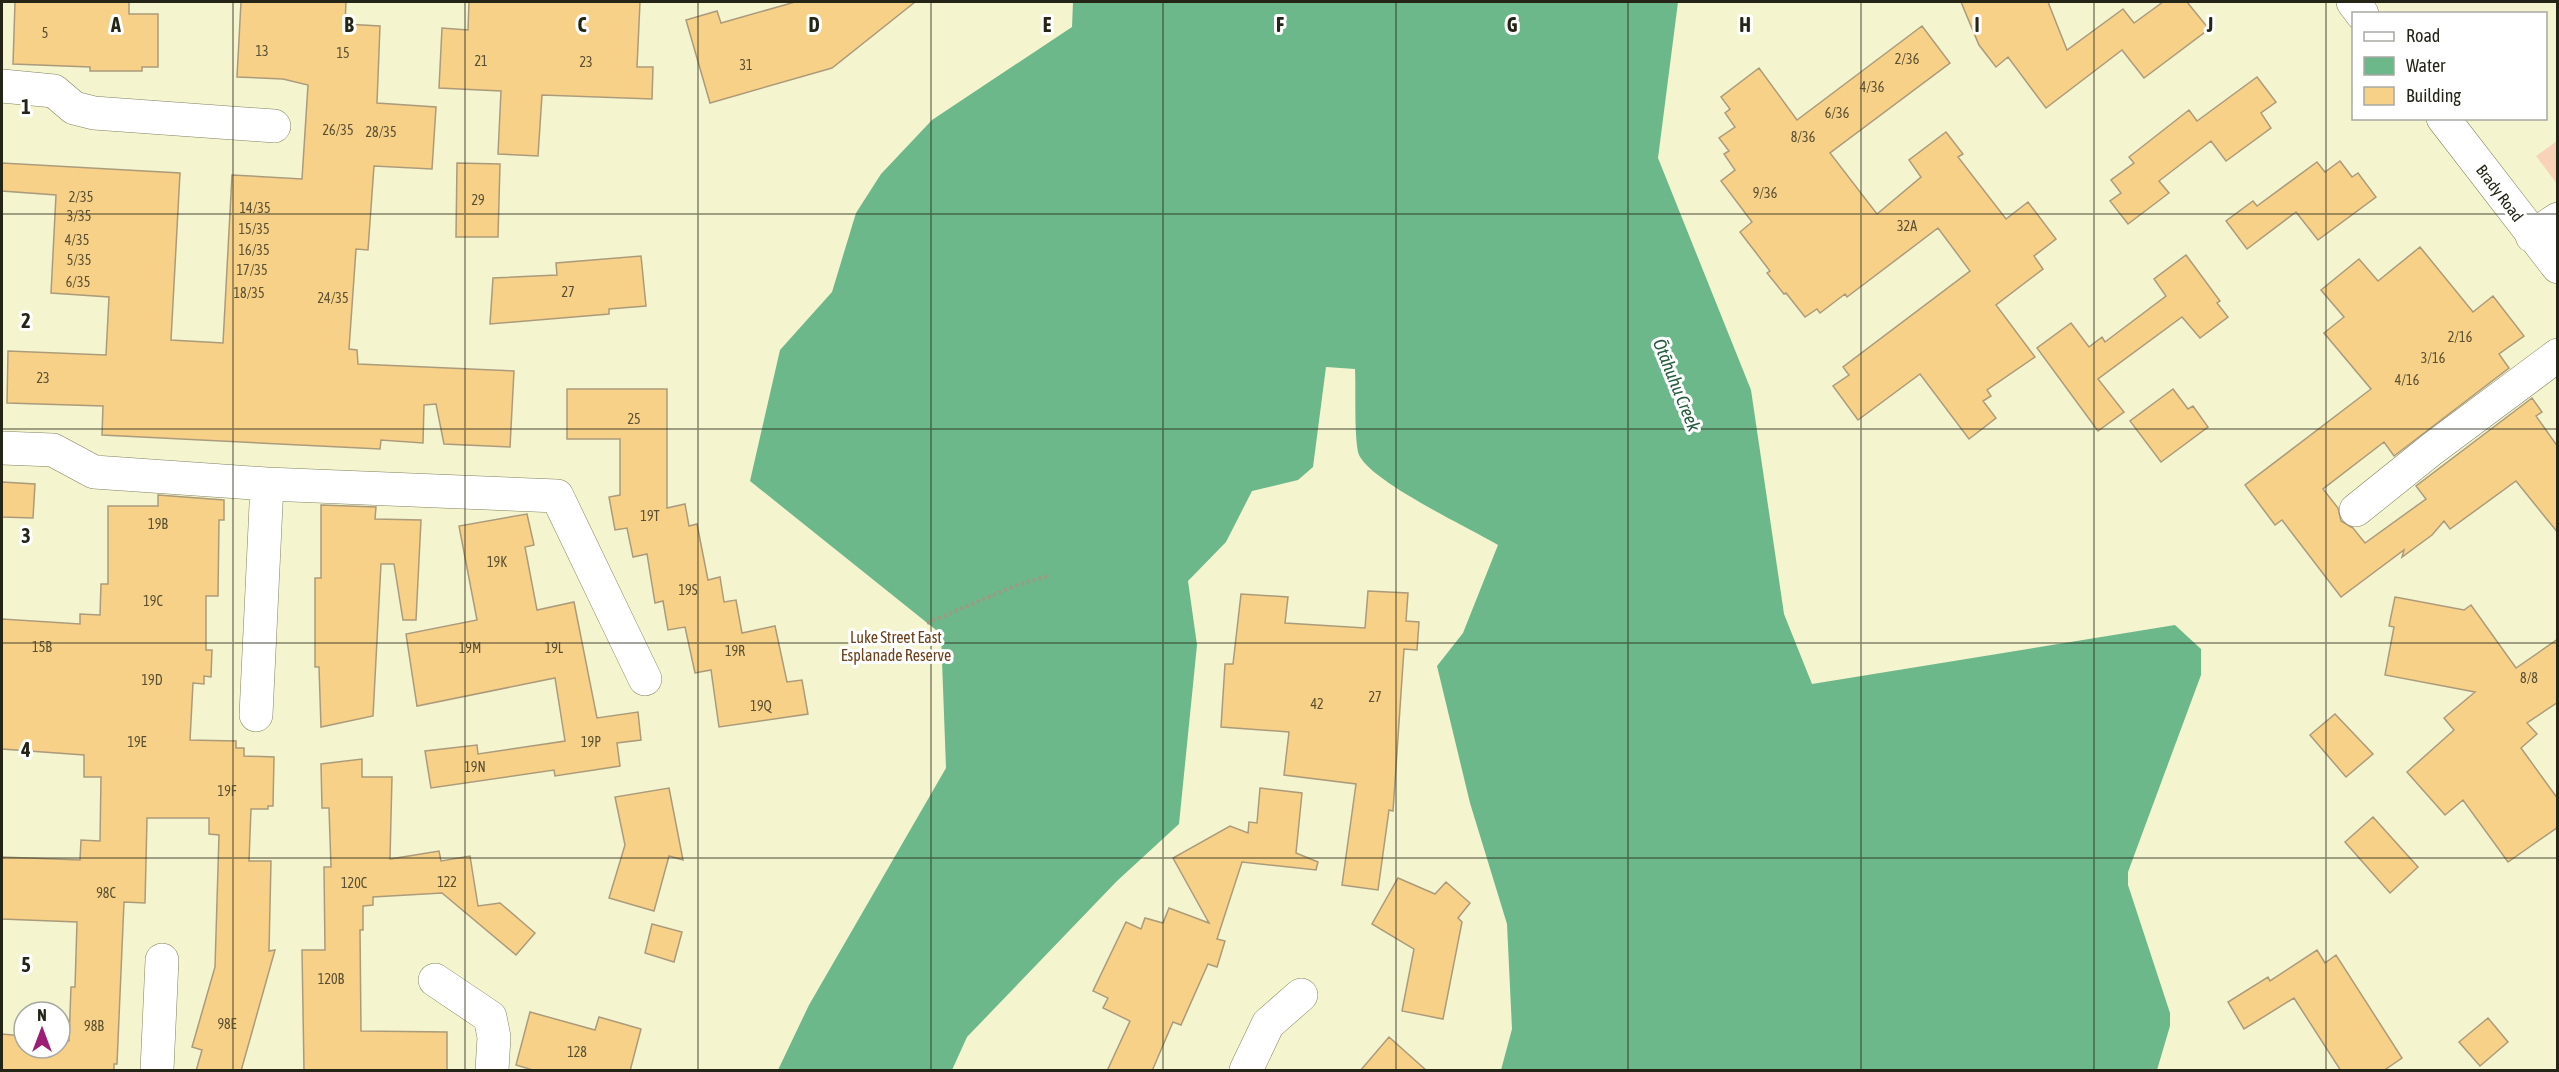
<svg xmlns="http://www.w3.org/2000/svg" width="2559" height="1072" font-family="'Asap Condensed',sans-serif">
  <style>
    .green { fill: #f9d3b8 }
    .water { fill: #6cb88a }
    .building { fill: #f7d188; stroke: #ac9b7b; stroke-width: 1.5 }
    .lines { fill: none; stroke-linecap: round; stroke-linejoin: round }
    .minor-casing { stroke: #828260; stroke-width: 34 }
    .path { stroke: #9b9b80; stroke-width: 4; stroke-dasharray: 3 3; stroke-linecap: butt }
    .minor { stroke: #fff; stroke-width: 33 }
    .grid { fill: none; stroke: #252517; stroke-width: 1.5; stroke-opacity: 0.55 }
    .labels { text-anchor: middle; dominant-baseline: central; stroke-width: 6; stroke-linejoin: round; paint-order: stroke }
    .number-label { font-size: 14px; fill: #5a5033 }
    .street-label { font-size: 16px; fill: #252517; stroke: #fff }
    .park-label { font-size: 16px; fill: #6b401b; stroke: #fff }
    .water-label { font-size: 18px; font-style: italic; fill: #235b3b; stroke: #fff }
    .grid-label { font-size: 20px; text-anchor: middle; font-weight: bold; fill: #252517; stroke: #fff; stroke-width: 6; stroke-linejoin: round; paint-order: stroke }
  </style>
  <rect width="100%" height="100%" fill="#f4f4cf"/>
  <path class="green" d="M 2557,141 L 2557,184 L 2536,156 Z"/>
  <path class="water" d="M 1073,2 L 1678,2 L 1658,158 L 1751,390 L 1784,614 L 1812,684 L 2175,625 L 2201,649 L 2201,675 L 2128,872 L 2128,885 L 2170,1013 L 2170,1026 L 2157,1070 L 1501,1070 L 1512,1029 L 1507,924 L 1470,803 L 1437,666 L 1463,633 L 1498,545 C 1472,529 1364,479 1358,452 C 1354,431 1356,393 1355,369 L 1326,367 L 1313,467 L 1298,480 L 1252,491 L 1226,542 L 1188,581 L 1197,645 L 1179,824 L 1117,881 L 967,1037 L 952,1070 L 778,1070 L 809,1005 L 946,768 L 941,634 L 750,481 L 780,350 L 832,292 L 856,213 L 881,174 L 932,120 L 1072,27 Z"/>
  <path class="building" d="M 15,2 L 129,2 L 129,14 L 158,14 L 158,67 L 142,67 L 142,71 L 90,71 L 90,67 L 13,64 Z
    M 241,2 L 346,2 L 345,24 L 380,26 L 377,103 L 436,107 L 432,169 L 374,166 L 368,250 L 356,249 L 349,349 L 357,350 L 358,364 L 514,371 L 510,447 L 444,444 L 436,404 L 424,405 L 423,443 L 381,440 L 380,449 L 102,435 L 103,406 L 7,403 L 8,351 L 106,355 L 109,297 L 51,293 L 56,195 L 2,191 L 2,163 L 180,173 L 171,340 L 223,343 L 232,175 L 302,179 L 308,85 L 283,79 L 237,77 Z
    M 469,2 L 640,2 L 637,67 L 653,67 L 652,99 L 542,95 L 538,156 L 498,154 L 501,91 L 439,88 L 442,28 L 468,30 Z
    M 795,2 L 915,2 L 832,68 L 710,103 L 686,20 L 717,11 L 721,23 Z
    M 1961,2 L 2048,2 L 2067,50 L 2123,9 L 2134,23 L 2163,2 L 2187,2 L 2209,29 L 2144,78 L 2122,50 L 2046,108 L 2008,57 L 1996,67 L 1979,45 Z
    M 1922,26 L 1950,63 L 1830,153 L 1877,214 L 1921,177 L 1909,160 L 1946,132 L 1963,154 L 1958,157 L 2006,219 L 2028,202 L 2056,239 L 2034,256 L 2043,269 L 1996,305 L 2035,357 L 1987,390 L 1991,396 L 1983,401 L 1996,418 L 1969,439 L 1920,374 L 1858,420 L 1833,386 L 1849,375 L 1843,367 L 1970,271 L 1938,228 L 1847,297 L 1845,294 L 1820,313 L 1817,309 L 1805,317 L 1786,293 L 1784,294 L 1767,273 L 1770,271 L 1740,232 L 1752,222 L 1721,181 L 1735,170 L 1724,154 L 1729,151 L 1719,138 L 1735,127 L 1725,113 L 1730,109 L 1721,97 L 1759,68 L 1797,120 Z
    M 2257,77 L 2276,102 L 2261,113 L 2271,128 L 2226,161 L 2211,141 L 2159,181 L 2169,193 L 2128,224 L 2110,201 L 2121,193 L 2111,180 L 2134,163 L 2129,157 L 2189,110 L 2197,121 Z
    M 2340,161 L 2352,177 L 2358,173 L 2376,197 L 2318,240 L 2296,212 L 2247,249 L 2226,221 L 2253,201 L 2257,206 L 2317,162 L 2325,172 Z
    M 457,163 L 500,164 L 498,237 L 456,237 Z
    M 2420,247 L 2473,312 L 2493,296 L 2524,336 L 2499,354 L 2509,368 L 2394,456 L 2384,442 L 2323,489 L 2338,508 L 2341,521 L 2353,528 L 2365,543 L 2426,499 L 2416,486 L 2532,398 L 2542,412 L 2536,416 L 2558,447 L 2558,533 L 2516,481 L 2450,529 L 2444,521 L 2432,535 L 2402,557 L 2404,550 L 2341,597 L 2282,520 L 2275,525 L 2245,485 L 2371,389 L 2324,333 L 2344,317 L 2321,290 L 2359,259 L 2378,281 Z
    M 2186,255 L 2220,301 L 2217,303 L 2228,317 L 2200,338 L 2182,317 L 2098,379 L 2124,412 L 2098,431 L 2037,348 L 2071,323 L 2089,347 L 2102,337 L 2105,342 L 2166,296 L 2154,279 Z
    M 641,256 L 646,306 L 609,309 L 609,314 L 490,324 L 493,278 L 557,275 L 556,263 Z
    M 567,389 L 667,389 L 667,508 L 685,504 L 689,526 L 697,524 L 708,580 L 720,577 L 724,602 L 736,600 L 742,633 L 775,626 L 787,682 L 802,680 L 808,714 L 719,727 L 711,670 L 695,673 L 685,627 L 668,630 L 663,601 L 655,603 L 647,554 L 633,557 L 627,528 L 615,530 L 609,497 L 620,495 L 620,439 L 567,439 Z
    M 2173,389 L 2188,409 L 2193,406 L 2208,427 L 2161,462 L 2130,421 Z
    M 2,482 L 35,484 L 33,518 L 2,517 Z
    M 158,495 L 224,500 L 224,520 L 219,520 L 218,596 L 206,596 L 206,650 L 212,650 L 211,677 L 204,676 L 204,684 L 193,683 L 190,740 L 236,741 L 236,748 L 244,748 L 244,756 L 274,757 L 273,806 L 268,806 L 268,809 L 251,809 L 249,861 L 271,861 L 269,951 L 275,950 L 241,1071 L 196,1071 L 202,1050 L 192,1047 L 215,967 L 219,835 L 209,834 L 209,818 L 147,818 L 145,903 L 124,902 L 117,1064 L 114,1064 L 114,1071 L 2,1071 L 2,1034 L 24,1036 L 24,1048 L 60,1048 L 60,1040 L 69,1041 L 71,987 L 75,987 L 77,922 L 2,919 L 2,857 L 80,860 L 81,840 L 100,841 L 101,777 L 84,777 L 84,755 L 2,749 L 2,619 L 80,624 L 80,614 L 100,615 L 101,584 L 108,584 L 108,506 L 158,506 Z
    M 321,505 L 376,507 L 375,519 L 421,520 L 416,620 L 403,620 L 394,564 L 381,564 L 373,716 L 321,727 L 319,667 L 315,667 L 315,578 L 321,578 Z
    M 527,514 L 534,545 L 525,547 L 537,610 L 574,602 L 597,718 L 638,712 L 641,740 L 617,743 L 620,766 L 555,776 L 554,770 L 431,788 L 425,751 L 477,745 L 478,754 L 565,741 L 555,678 L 417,706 L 406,634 L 477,620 L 459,526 Z
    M 1368,591 L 1408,593 L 1406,621 L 1419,622 L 1417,650 L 1404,649 L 1393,811 L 1389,810 L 1378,890 L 1342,885 L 1356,784 L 1284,775 L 1289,732 L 1221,727 L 1225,664 L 1233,664 L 1241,594 L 1288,597 L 1285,623 L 1365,628 Z
    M 2395,597 L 2464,610 L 2471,605 L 2516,668 L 2558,639 L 2558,702 L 2527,723 L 2537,734 L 2521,748 L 2558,799 L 2558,827 L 2508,862 L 2463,800 L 2445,815 L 2407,772 L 2454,730 L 2444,718 L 2475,692 L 2385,675 L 2394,627 L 2389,626 Z
    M 2335,714 L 2373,754 L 2346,777 L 2310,735 Z
    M 362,759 L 362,777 L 392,777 L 390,859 L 439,851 L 441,861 L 470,856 L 478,906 L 500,903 L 535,933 L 516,955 L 442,893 L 373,897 L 373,905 L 363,906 L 363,930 L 360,930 L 361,1031 L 447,1032 L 447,1071 L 304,1071 L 302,950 L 325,950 L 324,867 L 331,867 L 329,808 L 322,808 L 321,764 Z
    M 669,788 L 683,860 L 669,856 L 654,911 L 609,898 L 625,845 L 615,797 Z
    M 1260,788 L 1302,793 L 1296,853 L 1318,862 L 1316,870 L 1242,862 L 1217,939 L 1225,941 L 1217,967 L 1208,964 L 1181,1025 L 1173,1022 L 1152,1071 L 1107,1071 L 1130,1021 L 1103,1008 L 1108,998 L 1093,991 L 1126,922 L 1141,929 L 1145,918 L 1163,923 L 1169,908 L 1209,923 L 1173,858 L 1230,826 L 1248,833 L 1249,822 L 1257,823 Z
    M 2373,817 L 2418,867 L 2390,893 L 2345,842 Z
    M 1398,878 L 1435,894 L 1446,882 L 1470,903 L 1458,918 L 1462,922 L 1443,1019 L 1402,1011 L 1414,949 L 1372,924 Z
    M 652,924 L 682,932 L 674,962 L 645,953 Z
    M 2317,950 L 2325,963 L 2336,955 L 2402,1058 L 2383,1071 L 2341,1071 L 2294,998 L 2244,1029 L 2228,1002 L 2268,977 L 2270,981 Z
    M 530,1012 L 595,1030 L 599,1017 L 641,1029 L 630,1071 L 536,1071 L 516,1065 Z
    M 2488,1018 L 2508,1042 L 2480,1066 L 2459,1042 Z
    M 1389,1037 L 1427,1071 L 1360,1071 Z"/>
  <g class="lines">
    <g class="minor-casing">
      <path id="minor" d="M 2353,2 L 2362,14
        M 2,86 L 54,91 L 74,108 L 94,113 L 274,126
        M 2443,118 L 2558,267
        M 2532,236 L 2558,219
        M 2,448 L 53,450 L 94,472 L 267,484 L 557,496 L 645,679
        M 2356,510 L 2432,449 L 2558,355
        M 256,715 L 267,484
        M 435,980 L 490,1017 L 494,1037 L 492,1070
        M 157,1070 L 162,960
        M 1246,1070 L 1268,1024 L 1301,995"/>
    </g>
    <path class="path" d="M 927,623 L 1017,585 L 1049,576"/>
    <use href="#minor" class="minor"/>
  </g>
  <path class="grid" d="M 233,2 L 233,1070M 465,2 L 465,1070M 698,2 L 698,1070M 931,2 L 931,1070M 1163,2 L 1163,1070M 1396,2 L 1396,1070M 1628,2 L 1628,1070M 1861,2 L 1861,1070M 2094,2 L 2094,1070M 2326,2 L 2326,1070M 2,214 L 2558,214M 2,429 L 2558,429M 2,643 L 2558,643M 2,858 L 2558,858"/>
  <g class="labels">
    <g class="number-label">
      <text x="45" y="33">5</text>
      <text x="262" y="51">13</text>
      <text x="343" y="53">15</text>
      <text x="1907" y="59">2/36</text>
      <text x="481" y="61">21</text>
      <text x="586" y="62">23</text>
      <text x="746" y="65">31</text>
      <text x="1872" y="87">4/36</text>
      <text x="1837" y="113">6/36</text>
      <text x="338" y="130">26/35</text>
      <text x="381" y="132">28/35</text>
      <text x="1803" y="137">8/36</text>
      <text x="1765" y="193">9/36</text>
      <text x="81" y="197">2/35</text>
      <text x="478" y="200">29</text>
      <text x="255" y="208">14/35</text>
      <text x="79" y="216">3/35</text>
      <text x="1907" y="226">32A</text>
      <text x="254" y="229">15/35</text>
      <text x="77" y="240">4/35</text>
      <text x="254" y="250">16/35</text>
      <text x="79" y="260">5/35</text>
      <text x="252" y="270">17/35</text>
      <text x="78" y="282">6/35</text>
      <text x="568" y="292">27</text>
      <text x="249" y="293">18/35</text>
      <text x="333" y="298">24/35</text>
      <text x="2460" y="337">2/16</text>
      <text x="2433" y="358">3/16</text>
      <text x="43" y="378">23</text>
      <text x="2407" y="380">4/16</text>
      <text x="634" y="419">25</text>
      <text x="650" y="516">19T</text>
      <text x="158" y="524">19B</text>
      <text x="497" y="562">19K</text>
      <text x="688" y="590">19S</text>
      <text x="153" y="601">19C</text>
      <text x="42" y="647">15B</text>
      <text x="470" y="648">19M</text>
      <text x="554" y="648">19L</text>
      <text x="735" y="651">19R</text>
      <text x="2529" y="678">8/8</text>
      <text x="152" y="680">19D</text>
      <text x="1375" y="697">27</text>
      <text x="1317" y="704">42</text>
      <text x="761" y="706">19Q</text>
      <text x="137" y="742">19E</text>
      <text x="591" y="742">19P</text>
      <text x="475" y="767">19N</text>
      <text x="227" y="791">19F</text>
      <text x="447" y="882">122</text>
      <text x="354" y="883">120C</text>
      <text x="106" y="893">98C</text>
      <text x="331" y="979">120B</text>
      <text x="227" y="1024">98E</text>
      <text x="94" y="1026">98B</text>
      <text x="577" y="1052">128</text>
    </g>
    <g class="street-label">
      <text transform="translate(2500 193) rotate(53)">Brady Road</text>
    </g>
    <g class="park-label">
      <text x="896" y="637">Luke Street East<tspan x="896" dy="18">Esplanade Reserve</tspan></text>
    </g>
    <g class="water-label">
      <text transform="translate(1677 385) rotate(68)">Ōtāhuhu Creek</text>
    </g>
  </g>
  <g class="grid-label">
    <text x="116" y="32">A</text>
    <text x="349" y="32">B</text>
    <text x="582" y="32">C</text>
    <text x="814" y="32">D</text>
    <text x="1047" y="32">E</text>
    <text x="1280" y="32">F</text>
    <text x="1512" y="32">G</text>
    <text x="1745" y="32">H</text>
    <text x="1977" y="32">I</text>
    <text x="2210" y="32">J</text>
    <text x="26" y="114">1</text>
    <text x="26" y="328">2</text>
    <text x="26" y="543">3</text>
    <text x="26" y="757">4</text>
    <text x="26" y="972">5</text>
  </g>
  <rect width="2559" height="1072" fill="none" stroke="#252517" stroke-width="6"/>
  <rect x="2352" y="12" width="195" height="108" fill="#ffffff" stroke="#a8a8a2" stroke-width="1.5"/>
  <rect x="2364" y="32" width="30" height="9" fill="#ffffff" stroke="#a8a8a2" stroke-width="1.5"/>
  <text x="2406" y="42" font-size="18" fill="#252517">Road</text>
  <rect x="2364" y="57" width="30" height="18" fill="#6cb88a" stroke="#a8a8a2" stroke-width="1.5"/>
  <text x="2406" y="72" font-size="18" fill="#252517">Water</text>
  <rect x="2364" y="87" width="30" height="18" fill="#f7d188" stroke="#a8a8a2" stroke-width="1.5"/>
  <text x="2406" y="102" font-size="18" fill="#252517">Building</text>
  <g transform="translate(42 1030)"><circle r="28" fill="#ffffff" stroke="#a8a8a2" stroke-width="1.5"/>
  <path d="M0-4.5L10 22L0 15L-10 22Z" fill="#9c1e74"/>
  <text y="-9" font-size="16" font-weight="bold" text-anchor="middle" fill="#252517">N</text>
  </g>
</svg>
